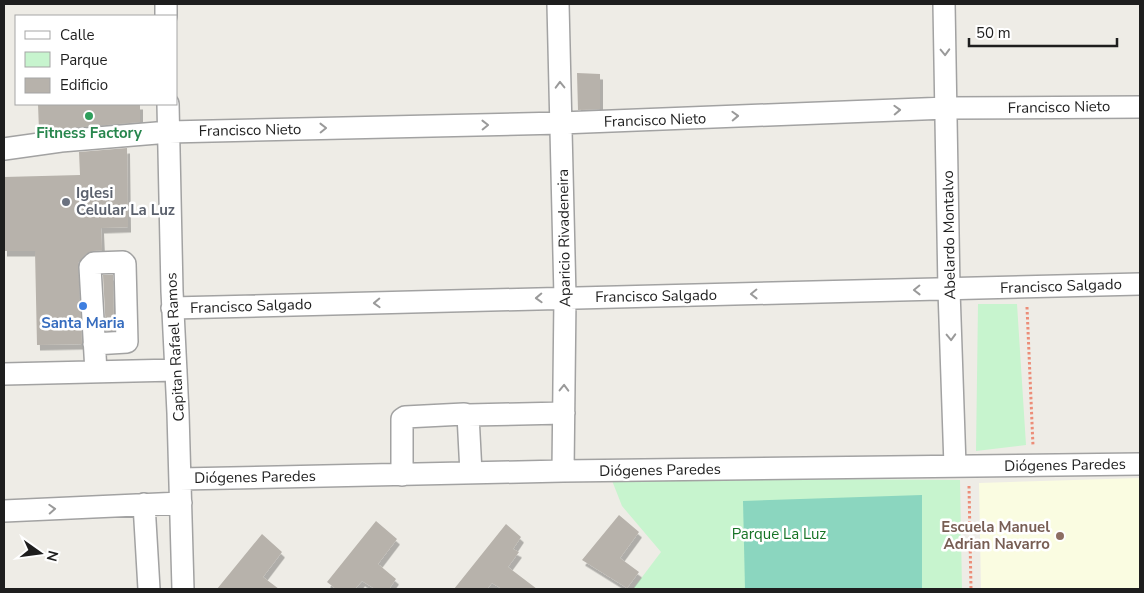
<svg xmlns="http://www.w3.org/2000/svg" width="1144" height="593" font-family="'Nunito Sans',sans-serif">
  <style>
    .education { fill: #fafce1 }
    .park { fill: #c7f4ce }
    .pitch { fill: #8bd6bf }
    .building { fill: #b7b2ab; filter: url(#shadow) }
    .lines { fill: none; stroke-linecap: round; stroke-linejoin: round }
    .minor-casing { stroke: #a2a2a2; stroke-width: 24 }
    .path { stroke: #ec8d78; stroke-width: 3; stroke-dasharray: 2.5 2.5; stroke-linecap: butt }
    .minor { stroke: #fff; stroke-width: 21 }
    .oneway { stroke: #9a9a9a }
    .leisure-dot { fill: #2e9e5b; stroke: #fff; stroke-width: 2 }
    .worship-dot { fill: #6b7280; stroke: #fff; stroke-width: 2 }
    .shop-dot { fill: #3f7fe0; stroke: #fff; stroke-width: 2 }
    .education-dot { fill: #8d6e63; stroke: #fff; stroke-width: 2 }
    .labels { text-anchor: middle; dominant-baseline: central; stroke-width: 5; stroke-linejoin: round; paint-order: stroke }
    .street-label { font-size: 15px; fill: #1e1e1e; stroke: #fff }
    .leisure-label { font-size: 15px; font-weight: bold; fill: #27864d; stroke: #fff }
    .worship-label { font-size: 15px; font-weight: bold; fill: #5b616d; stroke: #fff; text-anchor: start }
    .shop-label { font-size: 15px; font-weight: bold; fill: #366cbe; stroke: #fff }
    .education-label { font-size: 15px; font-weight: bold; fill: #785e54; stroke: #fff; text-anchor: end }
    .park-label { font-size: 15px; fill: #167325; stroke: #fff }
  </style>
  <defs>
    <filter id="shadow"><feDropShadow dx="3" dy="5.5" stdDeviation="0" flood-color="#0004"/></filter>
  </defs>
  <rect width="100%" height="100%" fill="#eeece6"/>
  <path class="education" d="M 1140,478 L 1140,589 L 981,589 L 979,483 Z"/>
  <path class="park" d="M 978,304 L 1017,304 L 1026,445 L 976,451 Z
    M 611,478 L 960,480 L 962,589 L 633,589 L 661,552 L 622,506 Z"/>
  <path class="pitch" d="M 922,495 L 922,589 L 745,589 L 743,501 Z"/>
  <path class="building" d="M 577,73 L 600,74 L 600,109 L 578,110 Z
    M 38,104 L 140,104 L 140,122 L 39,131 Z
    M 127,148 L 128,227 L 101,228 L 102,250 L 93,251 L 86,254 L 78,263 L 82,344 L 37,345 L 35,251 L 4,251 L 4,177 L 80,175 L 79,152 Z
    M 103,275 L 113,275 L 114,330 L 106,331 Z
    M 619,515 L 639,532 L 620,558 L 639,572 L 627,588 L 582,560 Z
    M 376,521 L 397,539 L 378,564 L 396,579 L 389,589 L 375,589 L 362,581 L 355,589 L 336,589 L 327,582 Z
    M 506,524 L 521,537 L 513,549 L 519,552 L 508,567 L 537,589 L 502,589 L 492,583 L 487,589 L 454,589 Z
    M 262,534 L 282,552 L 263,577 L 279,589 L 217,589 Z"/>
  <g class="lines">
    <g class="minor-casing">
      <path id="minor" d="M 166,4 L 166,16
        M 558,4 L 565,297 L 563,471
        M 944,4 L 949,290 L 955,466
        M 168,104 L 172,291 L 178,413 L 183,589
        M 4,149 L 61,141 L 169,132 L 561,123 L 947,108 L 1140,107
        M 172,308 L 1140,284
        M 94,344 L 127,342 L 125,264 L 123,262 L 94,263 L 90,267 L 96,372
        M 4,374 L 176,370
        M 468,415 L 564,413
        M 402,475 L 402,419 L 405,417 L 464,414 L 468,415 L 471,473
        M 180,479 L 563,471 L 1140,464
        M 144,504 L 149,589
        M 4,511 L 181,503"/>
    </g>
    <path class="path" d="M 1027,307 L 1033,446
      M 969,486 L 971,589"/>
    <use href="#minor" class="minor"/>
  </g>
  <defs><path id="oneway-chevron" d="M-2-3.5L2.5 0L-2 3.5" fill="none" stroke-width="1.6" stroke-linecap="round" stroke-linejoin="round" transform="scale(1.25)"/></defs>
  <g class="oneway">
    <use href="#oneway-chevron" transform="translate(945 52) rotate(88)"/>
    <use href="#oneway-chevron" transform="translate(560 85) rotate(-91)"/>
    <use href="#oneway-chevron" transform="translate(897 110) rotate(-2)"/>
    <use href="#oneway-chevron" transform="translate(735 116) rotate(-2)"/>
    <use href="#oneway-chevron" transform="translate(485 125) rotate(-1)"/>
    <use href="#oneway-chevron" transform="translate(323 128) rotate(-1)"/>
    <use href="#oneway-chevron" transform="translate(917 290) rotate(179)"/>
    <use href="#oneway-chevron" transform="translate(754 294) rotate(179)"/>
    <use href="#oneway-chevron" transform="translate(539 298) rotate(178)"/>
    <use href="#oneway-chevron" transform="translate(377 303) rotate(178)"/>
    <use href="#oneway-chevron" transform="translate(951 337) rotate(88)"/>
    <use href="#oneway-chevron" transform="translate(564 388) rotate(-89)"/>
    <use href="#oneway-chevron" transform="translate(52 509) rotate(-3)"/>
  </g>
  <circle class="leisure-dot" cx="89" cy="116" r="5"/>
  <circle class="worship-dot" cx="66" cy="202" r="5"/>
  <circle class="shop-dot" cx="83" cy="306" r="5"/>
  <circle class="education-dot" cx="1060" cy="536" r="5"/>
  <g class="labels">
    <g class="street-label">
      <text transform="translate(1059 107) rotate(-1)">Francisco Nieto</text>
      <text transform="translate(655 120) rotate(-2)">Francisco Nieto</text>
      <text transform="translate(250 130) rotate(-1)">Francisco Nieto</text>
      <text transform="translate(949 235) rotate(-91)">Abelardo Montalvo</text>
      <text transform="translate(564 238) rotate(-91)">Aparicio Rivadeneira</text>
      <text transform="translate(1061 286) rotate(-2)">Francisco Salgado</text>
      <text transform="translate(656 296) rotate(-1)">Francisco Salgado</text>
      <text transform="translate(251 306) rotate(-2)">Francisco Salgado</text>
      <text transform="translate(175 347) rotate(-93)">Capitan Rafael Ramos</text>
      <text transform="translate(1065 465) rotate(-1)">Diógenes Paredes</text>
      <text transform="translate(660 470) rotate(-1)">Diógenes Paredes</text>
      <text transform="translate(255 477) rotate(-1)">Diógenes Paredes</text>
    </g>
    <g class="leisure-label">
      <text x="89" y="133">Fitness Factory</text>
    </g>
    <g class="worship-label">
      <text x="76" y="193">Iglesi<tspan x="76" dy="17">Celular La Luz</tspan></text>
    </g>
    <g class="shop-label">
      <text x="83" y="323">Santa Maria</text>
    </g>
    <g class="education-label">
      <text x="1050" y="527">Escuela Manuel<tspan x="1050" dy="17">Adrian Navarro</tspan></text>
    </g>
    <g class="park-label">
      <text x="779" y="534">Parque La Luz</text>
    </g>
  </g>
  <rect width="1144" height="593" fill="none" stroke="#1e1e1e" stroke-width="10"/>
  <rect x="15" y="15" width="162" height="90" fill="#ffffff" stroke="#a5a5a5"/>
  <rect x="25" y="31" width="25" height="8" fill="#ffffff" stroke="#a5a5a5"/>
  <text x="60" y="40" font-size="15" fill="#1e1e1e">Calle</text>
  <rect x="25" y="52" width="25" height="15" fill="#c7f4ce" stroke="#a5a5a5"/>
  <text x="60" y="65" font-size="15" fill="#1e1e1e">Parque</text>
  <rect x="25" y="78" width="25" height="15" fill="#b7b2ab" stroke="#a5a5a5"/>
  <text x="60" y="90" font-size="15" fill="#1e1e1e">Edificio</text>
  <g transform="translate(40 553) rotate(104)" stroke="#ffffff" stroke-width="4" paint-order="stroke">
  <path d="M0-4L9 19L0 12L-9 19Z" fill="#1e1e1e"/>
  <text y="-8" font-size="14" font-weight="bold" text-anchor="middle" fill="#1e1e1e">N</text>
  </g>
  <path d="M969 38v8h148v-8" fill="none" stroke="#1e1e1e" stroke-width="2.5"/>
  <text x="976" y="38" font-size="15" fill="#1e1e1e" stroke="#ffffff" stroke-width="4" paint-order="stroke">50 m</text>
</svg>
